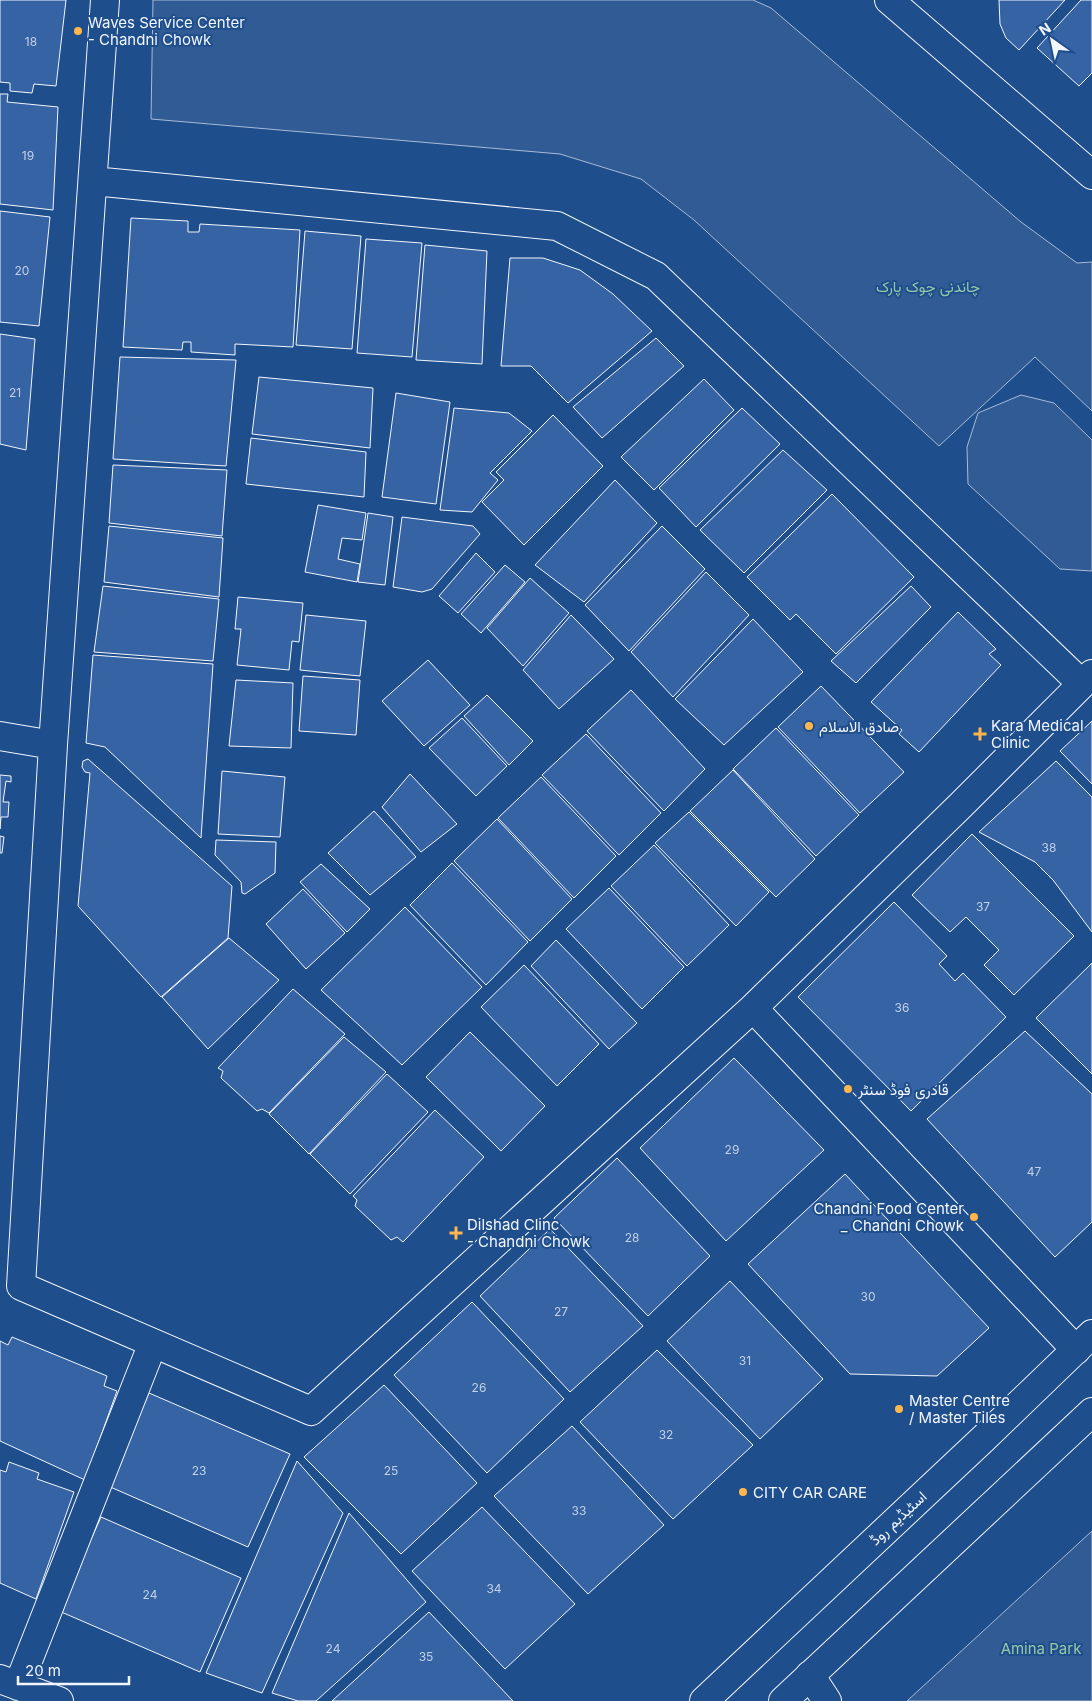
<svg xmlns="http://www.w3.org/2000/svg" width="1092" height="1701" font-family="Inter,Vazirmatn,sans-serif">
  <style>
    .built { fill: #305b95; stroke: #a8bbd7 }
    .building { fill: #3563a3; stroke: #f2f6ff }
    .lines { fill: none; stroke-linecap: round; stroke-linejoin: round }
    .street-casing { stroke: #f2f6ff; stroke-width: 30 }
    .primary-casing { stroke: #f2f6ff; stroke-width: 30 }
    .street { stroke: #1f4e8c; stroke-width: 28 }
    .primary { stroke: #1f4e8c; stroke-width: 28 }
    .poi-dot { fill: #ffb74d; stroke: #1f4e8c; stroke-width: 2 }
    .labels { text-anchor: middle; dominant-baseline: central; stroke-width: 4; stroke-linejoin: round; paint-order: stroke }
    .number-label { font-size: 12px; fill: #c3d1e8 }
    .poi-label { font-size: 15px; fill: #f2f6ff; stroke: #1f4e8c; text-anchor: start }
    .park-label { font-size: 15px; fill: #97c8a6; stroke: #1f4e8c }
    .street-label { font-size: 15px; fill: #f2f6ff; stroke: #1f4e8c }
  </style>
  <rect width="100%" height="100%" fill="#1f4e8c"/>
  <path class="built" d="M 153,0 L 753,0 L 771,8 L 1021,222 L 1077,263 L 1092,262 L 1092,411 L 1035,357 L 939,446 L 694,220 L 641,179 L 560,154 L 151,119 Z
    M 1021,395 L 1054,403 L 1092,440 L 1092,571 L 1060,569 L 968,484 L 967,447 L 978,413 Z
    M 1092,1531 L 1092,1701 L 907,1701 Z"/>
  <path class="building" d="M 0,0 L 66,0 L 56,86 L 34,84 L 32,93 L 10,91 L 10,83 L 0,82 Z
    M 999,0 L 1065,0 L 1019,50 L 1006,38 L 1000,24 Z
    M 1081,0 L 1092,0 L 1092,73 L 1079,86 L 1037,48 Z
    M 0,94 L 8,94 L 7,102 L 58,107 L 53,210 L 0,204 Z
    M 0,211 L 50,217 L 39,326 L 0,322 Z
    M 131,218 L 188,221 L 188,232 L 199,232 L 200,224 L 300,230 L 293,347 L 235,344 L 235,355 L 191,352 L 191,342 L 183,342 L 182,350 L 123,347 Z
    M 305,231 L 361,236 L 352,349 L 296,345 Z
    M 366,239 L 422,243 L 412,357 L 357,353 Z
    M 425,245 L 487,251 L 482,364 L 416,360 Z
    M 510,258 L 543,258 L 580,270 L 613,294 L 652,331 L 568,403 L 531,366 L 501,366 Z
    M 0,334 L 35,339 L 26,450 L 0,444 Z
    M 656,338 L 684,366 L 602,438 L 573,407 Z
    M 120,357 L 236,360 L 226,466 L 113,459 Z
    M 259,377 L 373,388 L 370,448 L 252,434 Z
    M 704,379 L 734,410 L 654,490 L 621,457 Z
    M 396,393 L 450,402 L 436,504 L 382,497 Z
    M 454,408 L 509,413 L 532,431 L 490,473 L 498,480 L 472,512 L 440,510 Z
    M 742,408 L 780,444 L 696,527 L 659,488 Z
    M 553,415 L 603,466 L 524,545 L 482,502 L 504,480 L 496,472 Z
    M 251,438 L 366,452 L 364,497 L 246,484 Z
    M 783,450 L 827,490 L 744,573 L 700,530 Z
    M 113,465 L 227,470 L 222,536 L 109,523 Z
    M 615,480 L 657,523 L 584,602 L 535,565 Z
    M 832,494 L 914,577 L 836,654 L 796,614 L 790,620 L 747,577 Z
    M 318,505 L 366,513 L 362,540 L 342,538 L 338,559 L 360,564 L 357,582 L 305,572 Z
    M 368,513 L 393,517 L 385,585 L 358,582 Z
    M 402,517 L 473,526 L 480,534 L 432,589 L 422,592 L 393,587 Z
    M 109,526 L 223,538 L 219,597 L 104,582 Z
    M 662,526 L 705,569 L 629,651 L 585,605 Z
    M 476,553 L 495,572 L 458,613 L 439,596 Z
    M 505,565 L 525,582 L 481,633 L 461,614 Z
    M 706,572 L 749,615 L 673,697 L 631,652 Z
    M 530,578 L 569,613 L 523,666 L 487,628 Z
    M 103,586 L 219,599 L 213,661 L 94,652 Z
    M 911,586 L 931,607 L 856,683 L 831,661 Z
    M 238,597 L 303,603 L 299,642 L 292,641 L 289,670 L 237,665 L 241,629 L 235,629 Z
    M 958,612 L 996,649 L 989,654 L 1001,665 L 919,752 L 899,734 L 902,730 L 871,702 Z
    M 306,615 L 366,621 L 360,676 L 300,670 Z
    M 571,615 L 614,659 L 559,709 L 523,670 Z
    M 753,619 L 803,672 L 724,745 L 675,699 Z
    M 93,655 L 213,664 L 201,838 L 105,747 L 86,743 Z
    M 428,660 L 470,705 L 424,746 L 382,701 Z
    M 303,676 L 360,680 L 356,735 L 299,731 Z
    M 236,680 L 293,683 L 291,748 L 229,746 Z
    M 821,686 L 904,772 L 860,813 L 778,727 Z
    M 631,690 L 705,769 L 664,811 L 587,731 Z
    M 487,695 L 533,741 L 509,765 L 464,716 Z
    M 462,718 L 507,766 L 476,796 L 429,748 Z
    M 1092,721 L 1092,784 L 1060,751 Z
    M 776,728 L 859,815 L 816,856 L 733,769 Z
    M 586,734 L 661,813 L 619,855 L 542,775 Z
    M 88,759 L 232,886 L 228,938 L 161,997 L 78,906 L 90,773 L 85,772 L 82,767 L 83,761 Z
    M 1056,761 L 1092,797 L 1092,932 L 1053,880 L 1035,862 L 979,832 Z
    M 733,770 L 815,859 L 776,897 L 690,811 Z
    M 222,771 L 285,777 L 280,837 L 218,834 Z
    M 410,774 L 457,824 L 421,852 L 382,807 Z
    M 0,775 L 11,776 L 11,782 L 6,781 L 3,802 L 9,802 L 8,817 L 1,817 L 0,829 Z
    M 541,777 L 616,856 L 574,898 L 498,818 Z
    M 374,811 L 416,857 L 370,895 L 328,853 Z
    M 689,812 L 769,892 L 736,926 L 655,843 Z
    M 497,819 L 572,899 L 530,941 L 454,861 Z
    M 972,834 L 1074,936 L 1014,995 L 984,965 L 999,950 L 966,917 L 950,932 L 912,895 Z
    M 0,836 L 4,837 L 2,853 L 0,853 Z
    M 216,840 L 276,842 L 275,873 L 245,894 L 242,893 L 241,882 L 215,855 Z
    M 654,845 L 729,925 L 687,966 L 611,886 Z
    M 452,863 L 528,942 L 486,985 L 410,905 Z
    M 321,864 L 370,909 L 347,932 L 300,882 Z
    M 609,888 L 684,967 L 642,1009 L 566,929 Z
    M 303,889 L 345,933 L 306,969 L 266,924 Z
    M 894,902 L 947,956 L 939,964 L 955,981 L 963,973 L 1006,1017 L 911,1111 L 798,997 Z
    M 405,907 L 482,987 L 402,1065 L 321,990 Z
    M 229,938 L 279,980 L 208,1049 L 162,997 Z
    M 556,940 L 637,1023 L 609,1049 L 531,966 Z
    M 1092,963 L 1092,1074 L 1036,1018 Z
    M 524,965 L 599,1044 L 557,1086 L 481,1007 Z
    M 293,989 L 345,1034 L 269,1113 L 262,1109 L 257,1111 L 221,1078 L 223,1071 L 218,1068 Z
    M 1025,1031 L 1092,1094 L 1092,1222 L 1055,1257 L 927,1119 Z
    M 470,1032 L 545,1106 L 501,1151 L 426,1077 Z
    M 344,1037 L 386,1072 L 309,1154 L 269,1114 Z
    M 734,1058 L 824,1150 L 726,1241 L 640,1148 Z
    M 387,1074 L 428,1112 L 350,1194 L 310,1154 Z
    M 435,1110 L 484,1157 L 403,1242 L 397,1237 L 391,1240 L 355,1206 L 357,1200 L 353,1196 Z
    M 617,1158 L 710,1256 L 648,1316 L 554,1218 Z
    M 845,1174 L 989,1328 L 937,1376 L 850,1374 L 748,1264 Z
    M 550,1229 L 643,1326 L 570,1392 L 480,1296 Z
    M 730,1281 L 823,1379 L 760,1439 L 667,1341 Z
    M 472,1302 L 564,1399 L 487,1473 L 394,1375 Z
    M 12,1337 L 107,1376 L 104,1386 L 117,1391 L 85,1480 L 0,1441 L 0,1341 L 8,1345 Z
    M 657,1350 L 753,1445 L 673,1519 L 580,1422 Z
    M 384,1385 L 477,1483 L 401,1554 L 304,1457 Z
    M 149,1393 L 290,1454 L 248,1547 L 108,1486 Z
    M 572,1426 L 664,1525 L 588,1594 L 494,1496 Z
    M 297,1461 L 343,1513 L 262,1693 L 206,1673 Z
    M 9,1462 L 39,1473 L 37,1479 L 74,1492 L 36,1599 L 0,1583 L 0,1470 L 6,1472 Z
    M 482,1507 L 575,1604 L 505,1669 L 412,1571 Z
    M 349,1513 L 426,1602 L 316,1701 L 298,1701 L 272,1693 Z
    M 101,1517 L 241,1578 L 200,1672 L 59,1611 Z
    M 429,1612 L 513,1701 L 332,1701 Z"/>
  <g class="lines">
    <g class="street-casing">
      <path id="street" d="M 105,0 L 53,745 L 21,1286 L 311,1411 L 753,1008 L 962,804 L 1092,674
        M 889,0 L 1092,175
        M 93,181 L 557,226 L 656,276 L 1082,684
        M 0,736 L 53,745
        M 753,1008 L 1076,1350
        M 810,1675 L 827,1701
        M 0,1679 L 59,1701
        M 18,1686 L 153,1343"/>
    </g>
    <g class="primary-casing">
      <path id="primary" d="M 704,1701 L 983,1439 L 1092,1334
        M 783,1701 L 1092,1412"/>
    </g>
    <use href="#street" class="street"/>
    <use href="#primary" class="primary"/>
  </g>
  <g class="poi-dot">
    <circle cx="78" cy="31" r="5"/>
    <circle cx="809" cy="726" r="5"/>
    <path d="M977.5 726.5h5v5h5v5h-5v5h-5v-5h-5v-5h5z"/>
    <circle cx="848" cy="1089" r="5"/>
    <circle cx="974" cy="1217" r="5"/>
    <path d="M453.5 1225.5h5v5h5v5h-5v5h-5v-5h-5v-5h5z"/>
    <circle cx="899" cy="1409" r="5"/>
    <circle cx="743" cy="1492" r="5"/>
  </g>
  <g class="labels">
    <g class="number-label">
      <text x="31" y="41">18</text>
      <text x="28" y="155">19</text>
      <text x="22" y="270">20</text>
      <text x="15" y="392">21</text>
      <text x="1049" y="847">38</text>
      <text x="983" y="906">37</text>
      <text x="902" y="1007">36</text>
      <text x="732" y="1149">29</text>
      <text x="1034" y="1171">47</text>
      <text x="632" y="1237">28</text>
      <text x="868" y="1296">30</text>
      <text x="561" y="1311">27</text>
      <text x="745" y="1360">31</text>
      <text x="479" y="1387">26</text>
      <text x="666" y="1434">32</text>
      <text x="199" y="1470">23</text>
      <text x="391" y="1470">25</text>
      <text x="579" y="1510">33</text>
      <text x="494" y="1588">34</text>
      <text x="150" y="1594">24</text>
      <text x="333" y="1648">24</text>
      <text x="426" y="1656">35</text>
    </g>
    <g class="poi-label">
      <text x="88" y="22">Waves Service Center<tspan x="88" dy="17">- Chandni Chowk</tspan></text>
      <text x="991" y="725">Kara Medical<tspan x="991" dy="17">Clinic</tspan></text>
      <text x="819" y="726">صادق الاسلام</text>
      <text x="858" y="1089">قادری فوڈ سنٹر</text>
      <text x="964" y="1208" text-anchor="end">Chandni Food Center<tspan x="964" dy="17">_ Chandni Chowk</tspan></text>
      <text x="467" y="1224">Dilshad Clinc<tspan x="467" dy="17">- Chandni Chowk</tspan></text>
      <text x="909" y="1400">Master Centre<tspan x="909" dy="17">/ Master Tiles</tspan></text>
      <text x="753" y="1492">CITY CAR CARE</text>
    </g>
    <g class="park-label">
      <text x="928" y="286">چاندنی چوک پارک</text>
      <text x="1041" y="1648">Amina Park</text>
    </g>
    <g class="street-label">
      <text transform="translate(898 1518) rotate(-43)">اسٹیڈیم روڈ</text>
    </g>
  </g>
  <g transform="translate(1052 40) rotate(327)" stroke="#1f4e8c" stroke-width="4" paint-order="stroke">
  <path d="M0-4L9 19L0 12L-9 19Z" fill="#f2f6ff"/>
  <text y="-8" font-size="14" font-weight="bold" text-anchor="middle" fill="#f2f6ff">N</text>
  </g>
  <path d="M18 1676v8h111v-8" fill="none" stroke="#f2f6ff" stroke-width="2.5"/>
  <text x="25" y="1676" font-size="15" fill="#f2f6ff" stroke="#1f4e8c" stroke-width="4" paint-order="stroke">20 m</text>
</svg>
